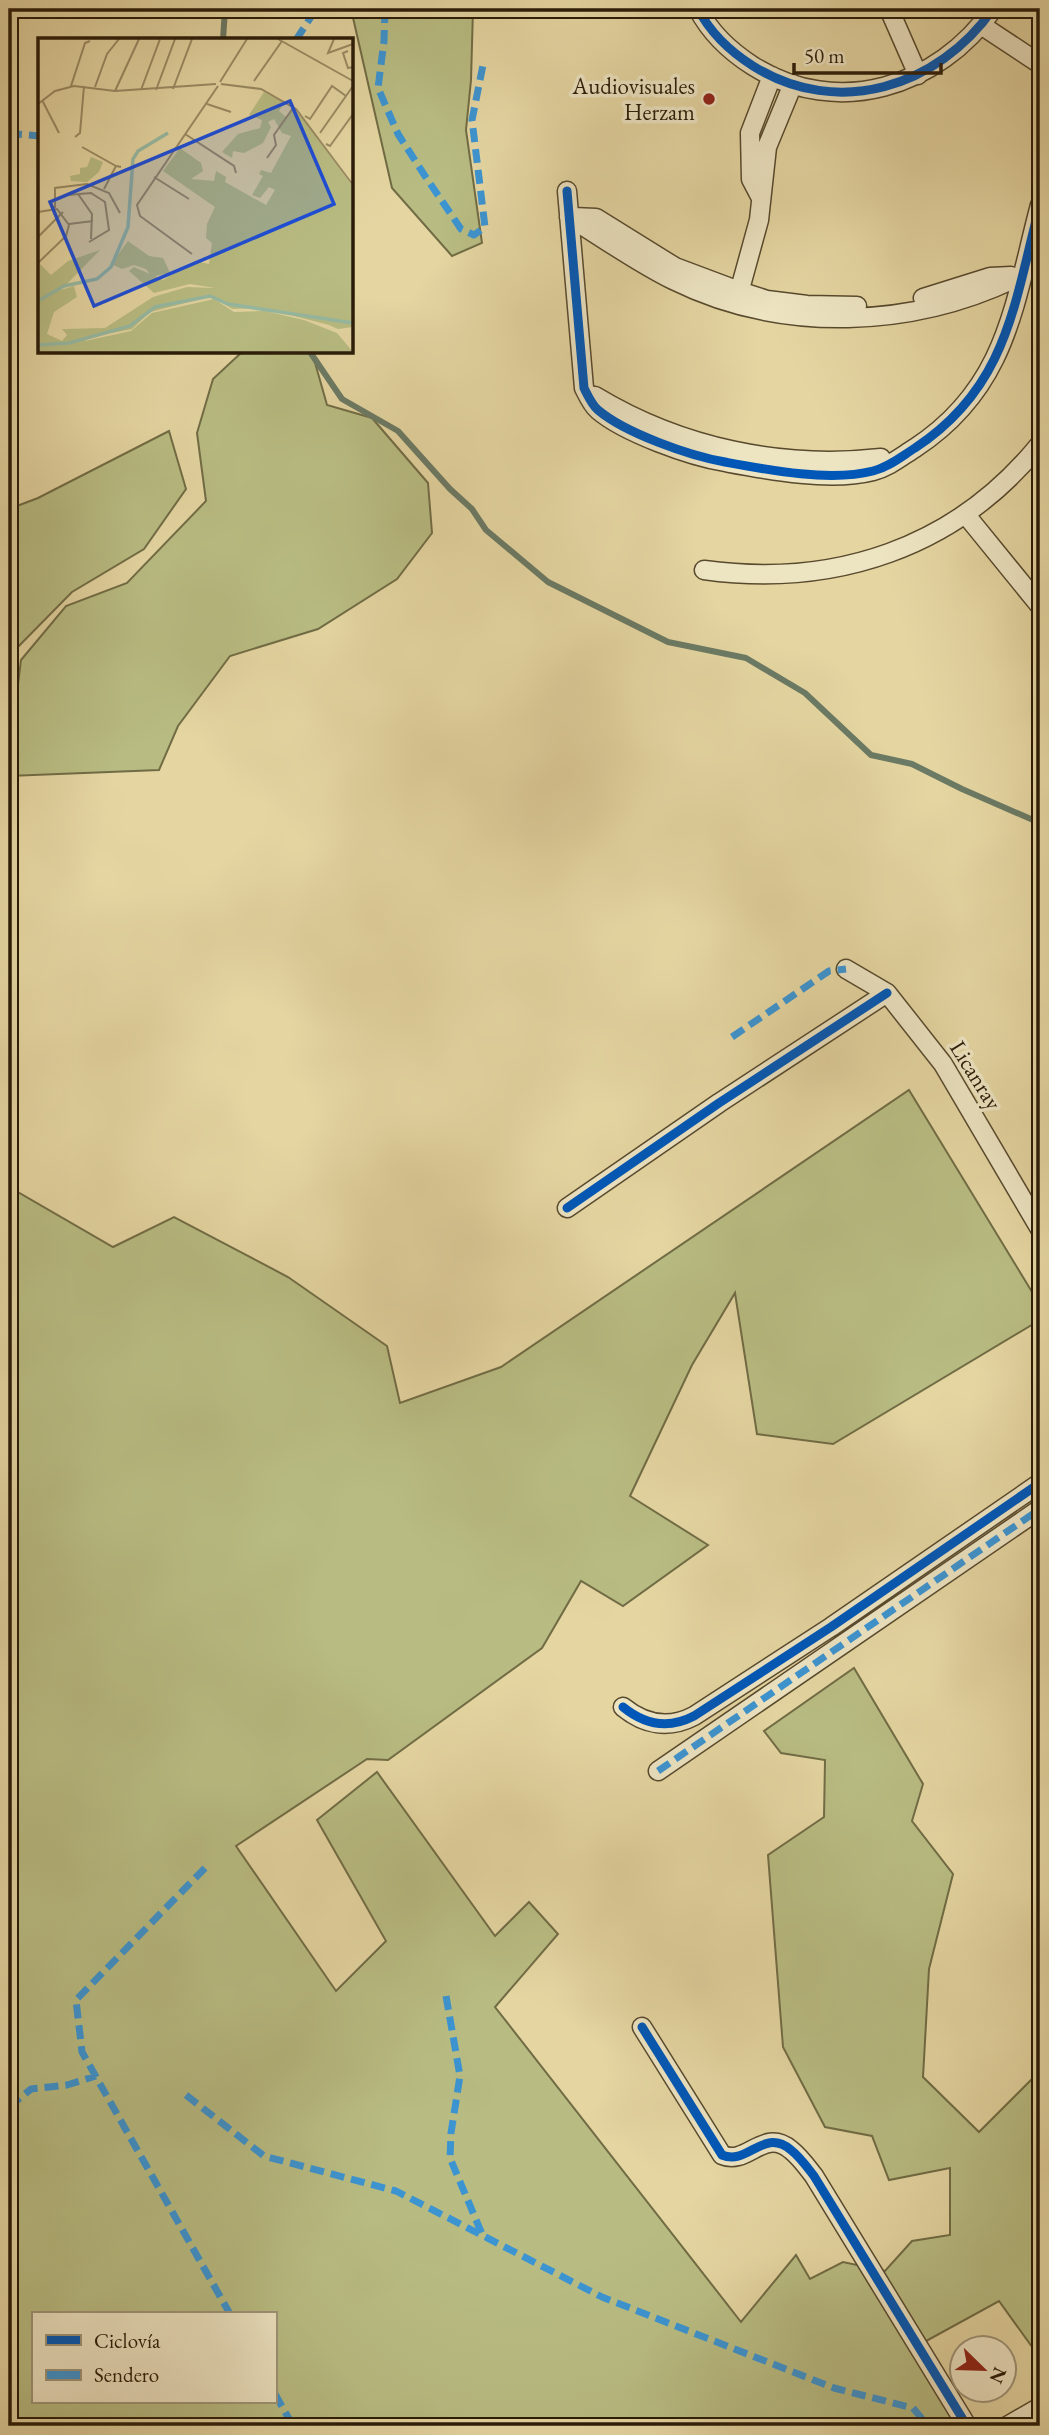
<svg xmlns="http://www.w3.org/2000/svg" width="1049" height="2435" font-family="'EB Garamond',serif">
  <style>
    .green { fill: #b8bc82; stroke: #716c45; stroke-width: 2; fill-rule: evenodd }
    .lines { fill: none; stroke-linecap: round; stroke-linejoin: round }
    .stream { stroke: #6b7a64; stroke-width: 6 }
    .minor-casing { stroke: #584a2e; stroke-width: 21 }
    .minor { stroke: #ede4c2; stroke-width: 18 }
    .quiet { stroke: #3c94d1; stroke-width: 7; stroke-dasharray: 14 7; stroke-linecap: butt }
    .cycleway-casing { stroke: #ede4c2; stroke-width: 13 }
    .cycleway { stroke: #0057b8; stroke-width: 9 }
    .poi-dot { fill: #8f2418; stroke: #ede4c2; stroke-width: 2.5 }
    .labels { text-anchor: middle; dominant-baseline: central; stroke-width: 7; stroke-linejoin: round; paint-order: stroke }
    .poi-label { font-size: 23px; fill: #2a1b08; stroke: #ede4c2; text-anchor: end }
    .street-label { font-size: 23px; fill: #2a1b08; stroke: #ede4c2 }
    .inset-river { fill: none; stroke: #96b9a2; stroke-width: 3.5 }
    .inset-road { fill: none; stroke: #9a8b64; stroke-width: 2 }
    .view { fill: #1d4ed8; fill-opacity: 0.15; stroke: #1d4ed8; stroke-width: 3.5 }
    .inset-edge { fill: none; stroke: #2a1b08; stroke-width: 3.5 }
  </style>
  <rect width="100%" height="100%" fill="#e4d5a1"/>
  <filter id="stains"><feTurbulence type="fractalNoise" baseFrequency=".00286" numOctaves="4"/><feColorMatrix values="0 0 0 0 .2 0 0 0 0 .09 0 0 0 0 .02 0 0 0 .5 -.17"/></filter>
  <radialGradient id="worn" r=".72"><stop offset=".6" stop-color="#630" stop-opacity="0"/><stop offset="1" stop-color="#630" stop-opacity=".3"/></radialGradient>
  <path class="green" d="M 351,9 L 473,9 L 471,80 L 466,130 L 482,243 L 452,256 L 392,188 Z
    M 242,352 L 312,352 L 327,405 L 372,418 L 428,483 L 432,533 L 397,579 L 318,629 L 230,656 L 178,726 L 159,770 L 9,776 L 9,757 L 21,660 L 66,606 L 127,583 L 206,501 L 197,433 L 213,379 Z
    M 169,431 L 186,489 L 144,549 L 72,592 L 9,656 L 9,509 L 38,498 Z
    M 909,1090 L 1040,1305 L 1040,1320 L 833,1444 L 757,1434 L 735,1293 L 692,1365 L 630,1496 L 708,1545 L 623,1606 L 581,1581 L 542,1648 L 388,1760 L 367,1759 L 236,1846 L 336,1991 L 386,1941 L 317,1820 L 377,1772 L 495,1936 L 529,1902 L 558,1934 L 495,2007 L 741,2322 L 796,2255 L 810,2279 L 843,2262 L 885,2271 L 912,2241 L 950,2235 L 950,2168 L 889,2180 L 872,2136 L 825,2127 L 783,2047 L 768,1855 L 824,1817 L 825,1760 L 781,1753 L 764,1731 L 854,1668 L 923,1784 L 912,1821 L 953,1874 L 929,1969 L 923,2077 L 979,2132 L 1040,2071 L 1040,2358 L 999,2301 L 917,2346 L 960,2426 L 9,2426 L 9,1187 L 113,1247 L 174,1217 L 288,1277 L 387,1346 L 400,1403 L 501,1367 ZM 33,2314 L 275,2314 L 275,2402 L 33,2402 Z"/>
  <g class="lines">
    <path class="stream" d="M 223,40 L 225,9
      M 310,352 L 342,399 L 398,431 L 450,489 L 472,509 L 486,530 L 548,582 L 668,642 L 746,658 L 805,693 L 871,755 L 912,764 L 962,789 L 1040,823"/>
    <g class="minor-casing">
      <path id="minor" d="M 698,9 C 710,32 731,52 753,66 C 838,119 938,87 993,9
        M 889,9 L 918,75
        M 981,25 L 1040,64
        M 567,191 L 584,388 C 588,396 592,405 598,410 C 625,433 690,456 725,462 C 768,470 830,482 873,471 C 889,467 902,456 915,448 C 1008,387 1014,303 1040,205
        M 761,198 L 751,179 L 750,133 L 772,76
        M 569,217 C 603,238 638,263 673,280 C 782,334 914,329 1022,275
        M 573,217 L 596,218 L 675,267 L 739,291 L 767,300 L 807,305 L 857,306
        M 923,298 L 990,277 L 1011,276
        M 737,300 L 759,220 L 767,147 L 793,84
        M 595,396 C 681,448 782,469 881,458
        M 966,515 L 1040,606
        M 704,570 C 835,588 956,548 1040,444
        M 846,969 L 887,993 L 943,1064 L 1040,1229
        M 567,1208 L 719,1103 L 887,993
        M 623,1707 C 645,1725 669,1729 694,1716 L 831,1627 L 1040,1483
        M 658,1771 L 1040,1509
        M 642,2027 L 722,2155 C 748,2166 763,2127 791,2150 C 800,2157 807,2167 814,2176 L 967,2426
        M 1007,2426 L 1040,2407"/>
    </g>
    <use href="#minor" class="minor"/>
    <path class="quiet" d="M 385,9 L 384,41 L 378,88 L 398,134 L 425,176 L 461,229 L 474,235 L 485,227 L 472,120 L 484,60
      M 296,40 L 316,9
      M 9,138 L 16,134 L 40,136
      M 732,1037 L 829,971 L 846,969
      M 658,1771 L 1040,1509
      M 205,1868 L 76,2000 L 82,2052 L 230,2314
      M 446,1996 L 460,2076 L 451,2133 L 450,2158 L 482,2234
      M 186,2095 L 264,2156 L 396,2191 L 602,2297 L 834,2388 L 913,2408 L 928,2426
      M 9,2107 L 31,2089 L 67,2085 L 96,2076
      M 275,2394 L 293,2426"/>
    <g class="cycleway-casing">
      <path id="cycleway" d="M 698,9 C 710,32 731,52 753,66 C 838,119 938,87 993,9
        M 567,191 L 584,388 C 588,396 592,405 598,410 C 625,433 690,456 725,462 C 768,470 830,482 873,471 C 889,467 902,456 915,448 C 1008,387 1014,303 1040,205
        M 567,1208 L 719,1103 L 887,993
        M 623,1707 C 645,1725 669,1729 694,1716 L 831,1627 L 1040,1483
        M 642,2027 L 722,2155 C 748,2166 763,2127 791,2150 C 800,2157 807,2167 814,2176 L 967,2426"/>
    </g>
    <use href="#cycleway" class="cycleway"/>
  </g>
  <circle class="poi-dot" cx="709" cy="99" r="7"/>
  <g class="labels">
    <g class="poi-label">
      <text x="695" y="86">Audiovisuales<tspan x="695" dy="26">Herzam</tspan></text>
    </g>
    <g class="street-label">
      <text transform="translate(976 1075) rotate(58)">Licanray</text>
    </g>
  </g>
  <g transform="translate(38 38)">
    <rect width="315" height="315" fill="#e4d5a1"/>
    <path d="M 226,54 L 246,64 L 241,73 L 248,79 L 255,71 L 262,77 L 315,149 L 315,289 L 300,291 L 291,287 L 225,270 L 194,271 L 178,260 L 171,259 L 112,274 L 94,291 L 49,300 L 47,303 L 93,293 L 114,275 L 176,261 L 196,274 L 227,273 L 266,282 L 299,295 L 315,314 L 0,314 L 2,226 L 13,237 L 30,223 L 62,212 L 23,252 L 36,248 L 39,259 L 16,274 L 9,296 L 24,303 L 29,297 L 24,291 L 67,290 L 115,259 L 149,249 L 177,250 L 152,246 L 116,255 L 91,233 L 96,229 L 112,236 L 108,231 L 96,227 L 84,231 L 73,226 L 90,203 L 111,218 L 125,220 L 132,235 L 117,238 L 125,242 L 157,223 L 171,226 L 174,205 L 168,200 L 169,186 L 177,169 L 125,133 L 142,110 L 163,125 L 165,133 L 153,141 L 176,143 L 178,133 L 188,139 L 187,144 L 228,167 L 237,152 L 231,149 L 222,160 L 214,157 L 225,138 L 221,136 L 223,132 L 233,135 L 253,98 L 244,95 L 236,81 L 230,84 L 233,89 L 225,105 L 206,115 L 195,113 L 194,120 L 184,114 L 200,96 L 222,90 L 224,82 L 211,77 ZM 53,119 L 65,124 L 61,134 L 49,144 L 33,143 L 32,138 L 42,136 L 42,130 L 49,129 Z" fill="#b8bc82"/>
    <path class="inset-river" d="M 0,263 L 26,248 L 59,241 L 73,229 L 90,189 L 95,121 L 100,113 L 130,95M 0,307 L 31,305 L 92,288 L 117,269 L 172,258 L 190,266 L 315,285"/>
    <path class="inset-road" d="M 240,1 L 315,43M 296,1 L 290,15 L 315,6M 310,13 L 305,15 L 310,30 L 315,29M 216,43 L 244,3M 182,44 L 209,1M 183,46 L 223,51 L 258,71 L 315,147M 33,48 L 47,5 L 52,3M 57,49 L 69,16 L 81,1M 135,51 L 154,1M 103,52 L 122,1M 118,52 L 137,1M 77,53 L 101,1M 4,62 L 21,95M 0,66 L 17,53 L 36,48 L 77,53 L 178,46M 169,66 L 193,74M 267,78 L 272,81 L 294,48 L 308,58M 282,95 L 315,48M 147,96 L 196,128 L 198,135M 37,99 L 42,95 L 46,48M 288,106 L 292,108 L 315,76M 44,109 L 78,128M 229,120 L 238,107 L 236,97 L 255,70M 116,139 L 151,161M 66,151 L 78,128 L 83,129M 40,156 L 54,176 L 53,201M 30,157 L 53,155 L 67,164 L 71,192 L 51,204M 17,170 L 17,150 L 49,146 L 71,155 L 82,175M 0,174 L 19,171 L 31,187 L 28,198 L 0,225M 31,186 L 55,183M 0,199 L 25,174M 154,216 L 102,178 L 99,167 L 180,48"/>
    <path class="view" d="M 252,63 L 296,166 L 56,268 L 12,164 Z"/>
    <rect width="315" height="315" class="inset-edge"/>
  </g>
  <rect width="1049" height="2435" fill="none" stroke="#e4d5a1" stroke-width="35"/>
  <rect x="10" y="10" width="1028" height="2414" fill="none" stroke="#2a1b08" stroke-width="3.5"/>
  <rect x="18" y="18" width="1014" height="2400" fill="none" stroke="#2a1b08" stroke-width="2"/>
  <rect x="32" y="2312" width="245" height="91" fill="#ede4c2" stroke="#9f9478" stroke-width="2"/>
  <rect x="46" y="2335" width="35" height="10" fill="#0057b8" stroke="#9f9478" stroke-width="2"/>
  <text x="94" y="2348" font-size="21" fill="#2a1b08">Ciclovía</text>
  <rect x="46" y="2370" width="35" height="10" fill="#3c94d1" stroke="#9f9478" stroke-width="2"/>
  <text x="94" y="2382" font-size="21" fill="#2a1b08">Sendero</text>
  <g transform="translate(983 2369) rotate(113)"><circle r="33" fill="#ede4c2" stroke="#9f9478" stroke-width="2"/>
  <path d="M0-5L12 26L0 18L-12 26Z" fill="#8f2418"/>
  <text y="-10" font-size="19" font-weight="bold" text-anchor="middle" fill="#2a1b08">N</text>
  </g>
  <path d="M794 63v10h147v-10" fill="none" stroke="#2a1b08" stroke-width="3.5"/>
  <text x="804" y="63" font-size="21" fill="#2a1b08" stroke="#ede4c2" stroke-width="5" paint-order="stroke">50 m</text>
  <rect width="100%" height="100%" filter="url(#stains)"/>
  <rect width="100%" height="100%" fill="url(#worn)"/>
</svg>
